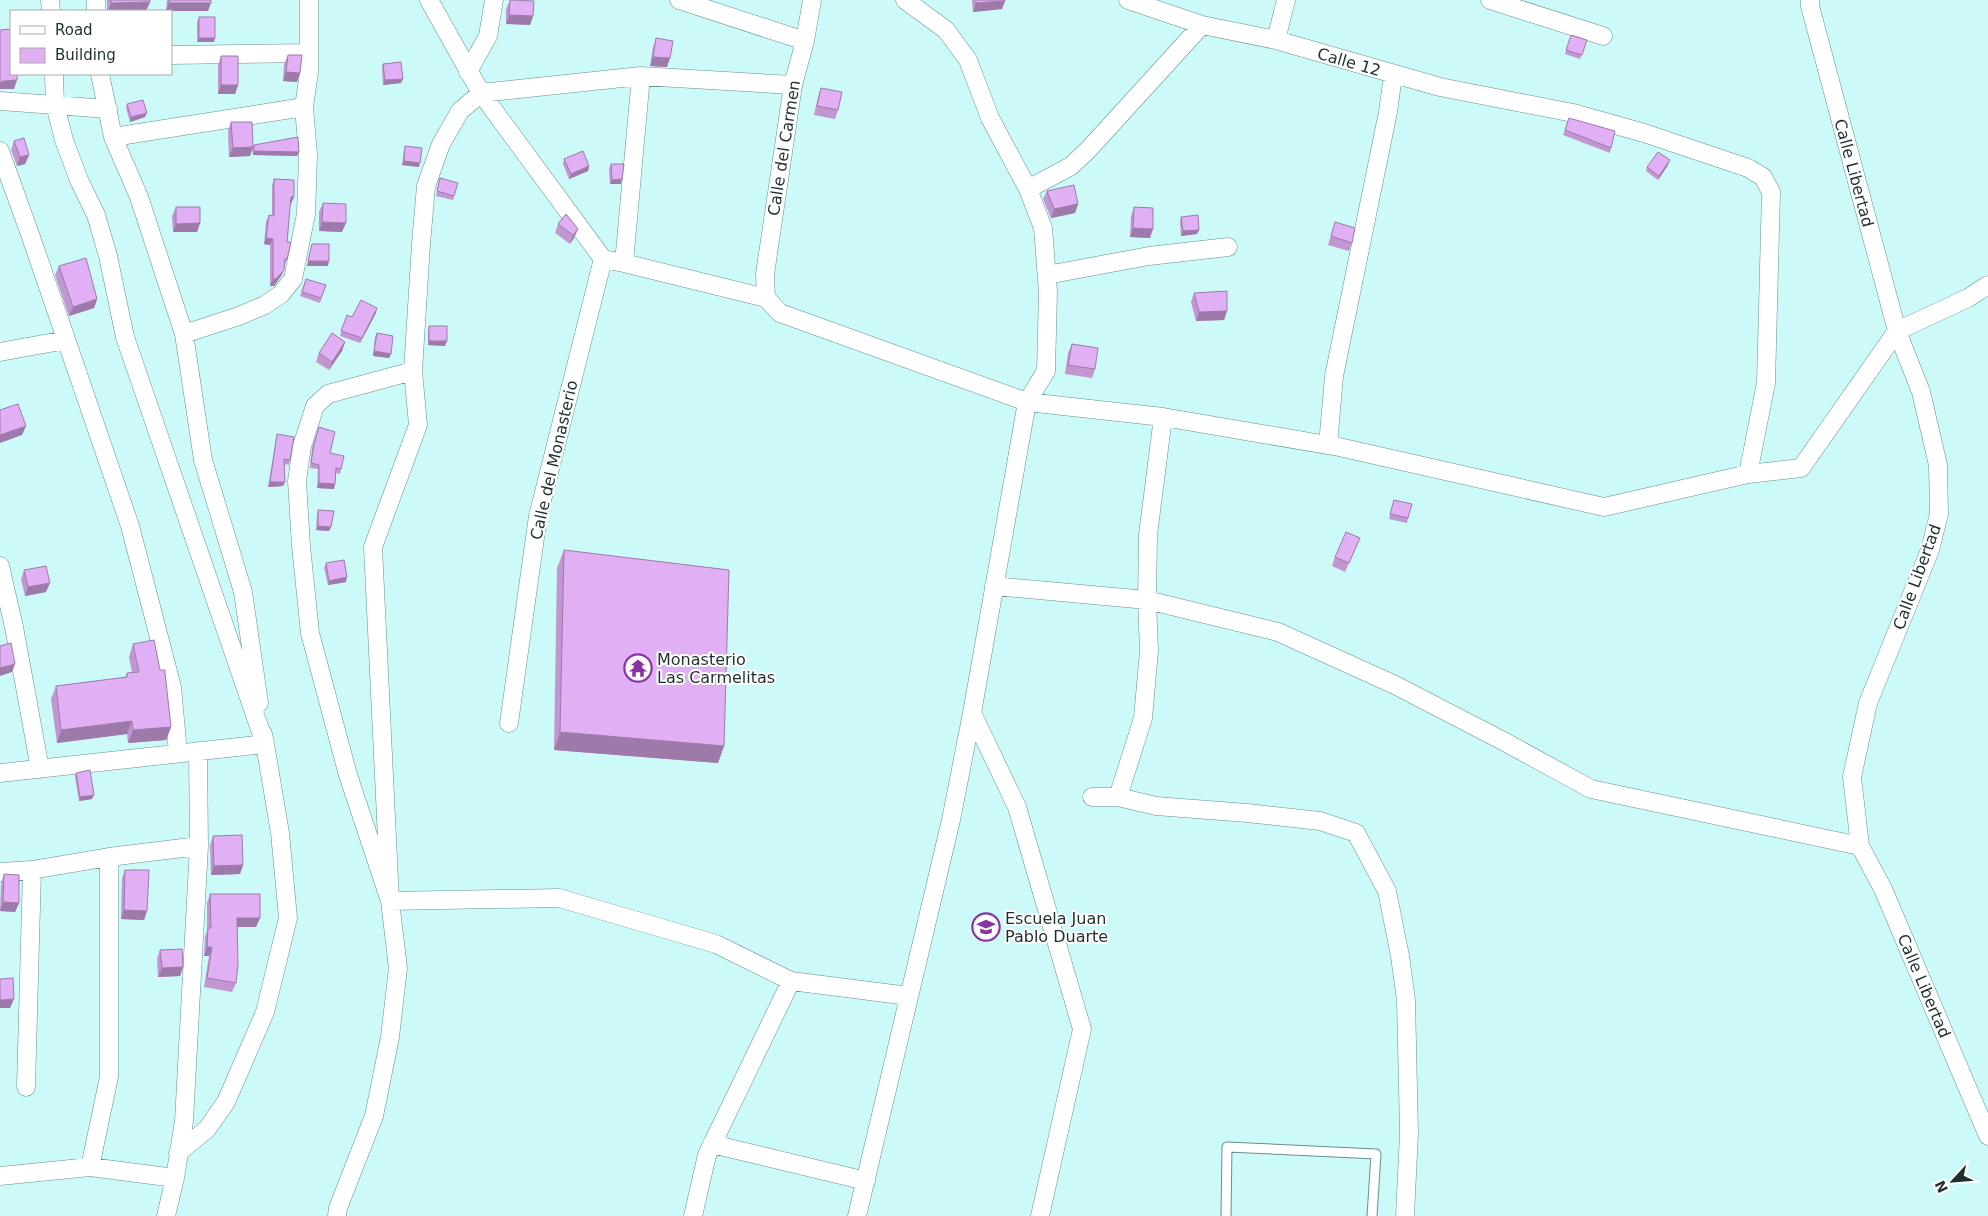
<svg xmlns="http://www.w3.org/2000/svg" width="1988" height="1216" font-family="'DejaVu Sans',sans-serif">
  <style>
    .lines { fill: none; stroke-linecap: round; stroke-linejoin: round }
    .service-casing { stroke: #64908e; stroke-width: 11 }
    .minor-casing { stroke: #64908e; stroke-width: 19 }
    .service { stroke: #fff; stroke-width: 9 }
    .minor { stroke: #fff; stroke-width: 18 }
    .wall { fill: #c296d1 }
    .shaded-wall { fill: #9e7aaa }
    .building { fill: #e1aff3; stroke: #9e7aaa }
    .labels { text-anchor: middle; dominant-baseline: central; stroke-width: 4; stroke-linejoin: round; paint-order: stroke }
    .street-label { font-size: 16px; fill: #1d2f2e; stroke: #fff }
    .poi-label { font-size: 16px; fill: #1d2f2e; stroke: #fff; text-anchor: start }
  </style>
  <rect width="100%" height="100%" fill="#ccfaf8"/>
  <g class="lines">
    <g class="service-casing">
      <path id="service" d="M 1226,1216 L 1227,1147 L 1376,1154 L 1372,1216"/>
    </g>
    <g class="minor-casing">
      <path id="minor" d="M 50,0 L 51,11
        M 429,0 L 481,93 L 603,259 L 624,263 L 766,298 L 780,313 L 1027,402 L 972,713 L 951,820 L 857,1216
        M 679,0 L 805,41
        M 905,0 L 946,30 L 968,60 L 990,118 L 1028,189 L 1043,228 L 1048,292 L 1046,371 L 1027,402 L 1163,417 L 1339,447 L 1604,507 L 1748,474 L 1801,468 L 1897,331 L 1968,298 L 1988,285
        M 1128,0 L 1202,25 L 1276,40 L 1440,87 L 1573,113 L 1644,133 L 1748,168 L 1763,177 L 1771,192 L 1766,383 L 1748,474
        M 1490,0 L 1603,36
        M 1810,0 L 1810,6 L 1897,331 L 1921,392 L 1938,465 L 1939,514 L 1930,550 L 1868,703 L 1852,777 L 1860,846 L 1883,889 L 1988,1136
        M 96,11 L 96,0
        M 1276,40 L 1286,0
        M 171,55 L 309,53
        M 468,72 L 488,36 L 494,0
        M 54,74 L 55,105 L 64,140 L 79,180 L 96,215 L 108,256 L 125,337 L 265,744 L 280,833 L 288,918 L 265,1012 L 226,1102 L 207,1129 L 178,1153
        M 100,74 L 113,137 L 139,197 L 184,334 L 203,460 L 243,592 L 259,703
        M 793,85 L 641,76 L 481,93 L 460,111 L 441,144 L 426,186 L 421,244 L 413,371 L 418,425 L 373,547 L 390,901 L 559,898 L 716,944 L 791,981 L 909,996
        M 0,101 L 108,109
        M 113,137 L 304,107
        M 0,151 L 31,237 L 130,526 L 172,687 L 178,753
        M 1028,189 L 1071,166 L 1088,150 L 1202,25
        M 624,263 L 641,76
        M 1047,275 L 1149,256 L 1228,247
        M 766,298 L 765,274 L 793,85 L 805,41 L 812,0
        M 184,334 L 239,316 L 265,305 L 281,294 L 293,279 L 306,214 L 308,155 L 304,107 L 309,72 L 309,0
        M 0,352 L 66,340
        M 1163,417 L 1148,535 L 1147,600 L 1149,651 L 1143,718 L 1118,797 L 1156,806 L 1247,813 L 1320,821 L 1356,833 L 1387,891 L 1400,956 L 1406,1000 L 1409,1133 L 1405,1216
        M 1328,445 L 1334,376 L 1388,112 L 1393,75
        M 0,566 L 14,627 L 40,769
        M 994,586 L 1147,600 L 1278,632 L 1395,685 L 1505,742 L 1591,789 L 1860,846
        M 972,713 L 1017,807 L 1082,1029 L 1040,1216
        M 509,723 L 538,516 L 603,259
        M 0,773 L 265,744 L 263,734
        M 1092,797 L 1118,797
        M 0,872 L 32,870 L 109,857 L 199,846
        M 26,1087 L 32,870
        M 712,1144 L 866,1181
        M 90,1167 L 109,1077 L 109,857
        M 0,1176 L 90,1167 L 175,1178
        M 166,1216 L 175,1178 L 184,1121 L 199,846 L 198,751
        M 337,1216 L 338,1208 L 374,1116 L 390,1037 L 398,968 L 390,901 L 348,775 L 310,633 L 301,546 L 297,481 L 302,446 L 315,406 L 328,394 L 413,371
        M 693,1216 L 707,1155 L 791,981"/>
    </g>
    <use href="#service" class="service"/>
    <use href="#minor" class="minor"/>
  </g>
  <path class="wall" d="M 107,0 L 150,0 L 150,2 L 146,11 L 107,11 Z
    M 167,0 L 211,0 L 208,11 L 166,11 Z
    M 510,0 L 533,16 L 530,25 L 506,24 L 506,9 Z
    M 972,0 L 1005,0 L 1002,9 L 973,12 Z
    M 199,17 L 214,42 L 197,42 L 197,22 Z
    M 1571,35 L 1587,40 L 1580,59 L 1565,54 Z
    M 656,38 L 667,67 L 650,66 L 653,47 Z
    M 288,55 L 300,73 L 297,82 L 283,81 L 284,64 Z
    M 221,56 L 238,85 L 235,94 L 218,94 L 218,65 Z
    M 383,64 L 401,83 L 383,85 L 382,69 Z
    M 821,88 L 838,110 L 835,119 L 814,115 L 818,97 Z
    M 127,104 L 145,117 L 130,122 L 126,108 Z
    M 1569,118 L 1611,148 L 1610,153 L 1563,135 Z
    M 231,122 L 250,156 L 229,157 L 228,131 Z
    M 14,141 L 29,155 L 25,164 L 17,166 L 11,150 Z
    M 254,145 L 299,152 L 297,156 L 253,155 L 252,149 Z
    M 405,146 L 419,167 L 402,165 L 404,150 Z
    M 564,159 L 589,166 L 588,171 L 569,179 L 563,164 Z
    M 611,164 L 621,184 L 610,184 L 609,169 Z
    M 1668,165 L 1658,180 L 1646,171 L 1647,167 Z
    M 440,178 L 454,196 L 453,200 L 436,196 Z
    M 274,179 L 291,204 L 290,204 L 287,242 L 287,259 L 284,266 L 284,270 L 281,276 L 274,286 L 270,286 L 270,245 L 264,244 L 266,222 L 269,215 L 272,216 L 272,186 Z
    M 1047,191 L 1078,204 L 1075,213 L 1051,218 L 1043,199 Z
    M 323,203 L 342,232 L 319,231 L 319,212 Z
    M 176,207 L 200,223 L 197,232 L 173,232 L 172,216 Z
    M 1134,207 L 1150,238 L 1130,237 L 1131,216 Z
    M 566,214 L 574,238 L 570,244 L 555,233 L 558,224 Z
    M 1181,217 L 1199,230 L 1197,234 L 1181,236 L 1180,222 Z
    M 1335,222 L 1352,243 L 1349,251 L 1328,245 Z
    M 59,266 L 97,299 L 94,308 L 69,316 L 55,275 Z
    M 306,279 L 326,285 L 320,303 L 300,296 Z
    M 1194,293 L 1227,311 L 1224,320 L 1196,321 L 1191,302 Z
    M 376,313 L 360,343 L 340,336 L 347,315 L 352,317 Z
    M 429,326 L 445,346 L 428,345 L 428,330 Z
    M 377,333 L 391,354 L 389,358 L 373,356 L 375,337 Z
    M 345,342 L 342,351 L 329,370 L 316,362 L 319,353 Z
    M 1072,344 L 1095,369 L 1092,378 L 1065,374 L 1068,353 Z
    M 319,427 L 330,453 L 341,469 L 340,474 L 336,473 L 334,489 L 317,488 L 318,469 L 310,468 L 312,448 Z
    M 277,434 L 290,460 L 289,465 L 285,464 L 283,486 L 268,487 L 276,439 Z
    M 1394,500 L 1408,518 L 1407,523 L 1389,519 Z
    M 318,510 L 331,527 L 329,531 L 316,530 L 317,515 Z
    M 1360,538 L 1345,572 L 1332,566 L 1335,557 Z
    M 564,550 L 724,746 L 718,763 L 554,750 L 557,568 Z
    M 326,563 L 346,582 L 328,585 L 324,568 Z
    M 24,570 L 46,592 L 25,596 L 21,579 Z
    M 133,644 L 171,727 L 166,740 L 128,743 L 127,734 L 57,743 L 51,699 L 56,686 L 125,678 L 127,673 L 132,673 L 129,657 Z
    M 76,773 L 92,799 L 79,801 L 75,777 Z
    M 213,836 L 243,865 L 240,874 L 211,875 L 210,845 Z
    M 125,870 L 147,911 L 144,920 L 121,919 L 122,878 Z
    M 4,874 L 19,903 L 15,912 L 0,911 L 1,883 Z
    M 210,894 L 260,918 L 256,927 L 237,927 L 236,983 L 232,992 L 204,987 L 209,956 L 204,956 L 205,937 L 207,930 L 207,903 Z
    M 160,950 L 183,967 L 180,976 L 158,977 L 157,959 Z"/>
  <path class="shaded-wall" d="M 1005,1 L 1002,9 L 973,12 L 976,3 Z
    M 150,2 L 146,11 L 108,11 L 111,3 Z
    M 169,3 L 211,3 L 208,11 L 166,11 Z
    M 509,15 L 533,16 L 530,25 L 506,24 Z
    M 199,38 L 215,38 L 214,42 L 197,42 Z
    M 653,57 L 670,58 L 667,67 L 650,66 Z
    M 286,72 L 300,73 L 297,82 L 283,81 Z
    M 403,79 L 401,83 L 383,85 L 385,80 Z
    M 17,80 L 14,89 L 0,89 L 0,83 L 3,81 Z
    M 221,85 L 238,85 L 235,94 L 218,94 Z
    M 147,113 L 145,117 L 130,122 L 131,117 Z
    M 253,147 L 250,156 L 229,157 L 233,148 Z
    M 254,151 L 299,152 L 297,156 L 253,155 Z
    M 29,155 L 25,164 L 17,166 L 20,157 Z
    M 1670,160 L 1668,165 L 1658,180 L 1659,176 Z
    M 404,161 L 420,163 L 419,167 L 402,165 Z
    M 589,166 L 588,171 L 569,179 L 571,174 Z
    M 622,179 L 621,184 L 610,184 L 612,180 Z
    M 291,197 L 294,197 L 291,204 L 289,204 Z
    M 1078,204 L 1075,213 L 1051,218 L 1054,209 Z
    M 322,222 L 346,223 L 342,232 L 319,231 Z
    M 200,223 L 197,232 L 173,232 L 176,224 Z
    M 1133,228 L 1153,229 L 1150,238 L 1130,237 Z
    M 578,229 L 574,238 L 570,244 L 573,235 Z
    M 1199,230 L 1197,234 L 1181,236 L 1183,231 Z
    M 266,238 L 273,239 L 270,245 L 264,244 Z
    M 308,261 L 329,261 L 328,266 L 307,266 Z
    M 284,270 L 281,276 L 274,286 L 270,286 L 273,279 Z
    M 97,299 L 94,308 L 69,316 L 73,307 Z
    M 377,308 L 376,313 L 360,343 L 362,338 Z
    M 1227,311 L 1224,320 L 1196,321 L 1199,312 Z
    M 429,341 L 447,341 L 445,346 L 428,345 Z
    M 345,342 L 342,351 L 329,370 L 332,362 Z
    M 374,351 L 391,354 L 389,358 L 373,356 Z
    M 26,426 L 22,435 L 0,443 L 0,435 Z
    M 270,482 L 285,482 L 283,486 L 268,487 Z
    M 319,483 L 335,484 L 334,489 L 317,488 Z
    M 318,526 L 331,527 L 329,531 L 316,530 Z
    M 347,577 L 346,582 L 328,585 L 329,581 Z
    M 50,583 L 46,592 L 25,596 L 28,587 Z
    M 15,664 L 12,672 L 0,676 L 0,668 Z
    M 132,721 L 127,734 L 57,743 L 61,730 Z
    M 171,727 L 166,740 L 128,743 L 133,730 Z
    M 560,732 L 724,746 L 718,763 L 554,750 Z
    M 94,795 L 92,799 L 79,801 L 80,797 Z
    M 243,865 L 240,874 L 211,875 L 214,866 Z
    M 3,902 L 19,903 L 15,912 L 0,911 Z
    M 124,910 L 147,911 L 144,920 L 121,919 Z
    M 237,918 L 260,918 L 256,927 L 234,927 Z
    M 207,947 L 212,947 L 209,956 L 204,956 Z
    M 183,967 L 180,976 L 158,977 L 162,968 Z
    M 14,999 L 10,1008 L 0,1008 L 0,1000 Z"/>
  <path class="building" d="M 111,0 L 150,0 L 150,2 L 111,3 Z
    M 169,0 L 211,0 L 211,3 L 169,3 Z
    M 510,0 L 534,1 L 533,16 L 509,15 Z
    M 976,0 L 1005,0 L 1005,1 L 976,3 Z
    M 199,17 L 215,17 L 215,38 L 199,38 Z
    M 11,29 L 11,74 L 17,74 L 17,80 L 3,81 L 0,83 L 0,30 Z
    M 1571,35 L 1587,40 L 1582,55 L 1566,50 Z
    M 656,38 L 673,41 L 670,58 L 653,57 Z
    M 288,55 L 302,55 L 300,73 L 286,72 Z
    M 221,56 L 238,56 L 238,85 L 221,85 Z
    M 401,62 L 403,79 L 385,80 L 383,64 Z
    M 821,88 L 842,92 L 838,110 L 817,106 Z
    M 143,100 L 147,113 L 131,117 L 127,104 Z
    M 1569,118 L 1615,131 L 1611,148 L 1565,130 Z
    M 231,122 L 252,122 L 253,147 L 233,148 Z
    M 298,137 L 299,152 L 254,151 L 254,145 Z
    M 24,138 L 29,155 L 20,157 L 14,141 Z
    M 405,146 L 422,148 L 420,163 L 404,161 Z
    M 583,151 L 589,166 L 571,174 L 564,159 Z
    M 1658,152 L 1670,160 L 1659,176 L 1647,167 Z
    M 611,164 L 624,164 L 622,179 L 612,180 Z
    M 440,178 L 458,183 L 454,196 L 437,191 Z
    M 274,179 L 294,180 L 294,197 L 291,197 L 287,242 L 291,242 L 287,259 L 285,259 L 284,270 L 276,279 L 273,279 L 273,239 L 266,238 L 269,215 L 274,216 Z
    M 1074,185 L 1078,204 L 1054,209 L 1047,191 Z
    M 323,203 L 346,204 L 346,223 L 322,222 Z
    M 176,207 L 200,207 L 200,223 L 176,224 Z
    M 1134,207 L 1153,208 L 1153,229 L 1133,228 Z
    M 566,214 L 578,229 L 573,235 L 558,224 Z
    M 1198,215 L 1199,230 L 1183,231 L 1181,217 Z
    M 1335,222 L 1355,228 L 1352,243 L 1331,236 Z
    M 312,244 L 329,244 L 329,261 L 308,261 Z
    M 86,258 L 97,299 L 73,307 L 59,266 Z
    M 306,279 L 326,285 L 321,298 L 302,292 Z
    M 1227,291 L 1227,311 L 1199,312 L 1194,293 Z
    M 361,300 L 377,308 L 362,338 L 341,331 L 347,315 L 352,317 Z
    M 429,326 L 447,326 L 447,341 L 429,341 Z
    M 332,333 L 345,342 L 332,362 L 319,353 Z
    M 377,333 L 393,336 L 391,354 L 374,351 Z
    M 1072,344 L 1098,348 L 1095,369 L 1068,365 Z
    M 18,404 L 26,426 L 0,435 L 0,410 Z
    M 319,427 L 335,432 L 330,453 L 344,456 L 341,469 L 336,468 L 335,484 L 319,483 L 319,465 L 311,463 L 314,444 Z
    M 277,434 L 294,437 L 290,460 L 284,459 L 285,482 L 270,482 Z
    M 1394,500 L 1412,504 L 1408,518 L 1390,514 Z
    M 318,510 L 334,511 L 331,527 L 318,526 Z
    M 1346,532 L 1360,538 L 1349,563 L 1335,557 Z
    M 564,550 L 729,570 L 724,746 L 560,732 Z
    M 344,560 L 347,577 L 329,581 L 326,563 Z
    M 46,566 L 50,583 L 28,587 L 24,570 Z
    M 154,640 L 160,670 L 165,670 L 165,673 L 171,727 L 133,730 L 132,721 L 61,730 L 56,686 L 127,677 L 127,673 L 139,672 L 133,644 Z
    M 11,643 L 15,664 L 0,668 L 0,646 Z
    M 90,770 L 94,795 L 80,797 L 76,773 Z
    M 242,835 L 243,865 L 214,866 L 213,836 Z
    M 125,870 L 149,870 L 147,911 L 124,910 Z
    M 4,874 L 19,875 L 19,903 L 3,902 Z
    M 210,894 L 260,894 L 260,918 L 237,918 L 238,965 L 236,983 L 207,978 L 212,947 L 207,947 L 208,928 L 211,928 Z
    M 182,949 L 183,967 L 162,968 L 160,950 Z
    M 13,978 L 14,999 L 0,1000 L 0,979 Z"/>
  <defs>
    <g id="temple-ring" transform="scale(1.4375)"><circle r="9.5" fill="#fff" stroke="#8734a2" stroke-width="1.5"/><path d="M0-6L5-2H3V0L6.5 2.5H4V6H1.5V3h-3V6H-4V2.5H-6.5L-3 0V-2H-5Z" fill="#8734a2"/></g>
    <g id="school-ring" transform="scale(1.4375)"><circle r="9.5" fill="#fff" stroke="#8734a2" stroke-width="1.5"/><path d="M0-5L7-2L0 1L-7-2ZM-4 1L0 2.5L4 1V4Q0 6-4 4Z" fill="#8734a2"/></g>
  </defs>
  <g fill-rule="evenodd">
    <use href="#temple-ring" x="638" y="668"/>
    <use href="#school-ring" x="986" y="927"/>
  </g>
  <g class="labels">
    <g class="street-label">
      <text transform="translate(1349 62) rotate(16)">Calle 12</text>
      <text transform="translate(784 148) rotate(-81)">Calle del Carmen</text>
      <text transform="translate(1854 173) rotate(75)">Calle Libertad</text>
      <text transform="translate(554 460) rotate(-77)">Calle del Monasterio</text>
      <text transform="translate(1917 577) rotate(-70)">Calle Libertad</text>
      <text transform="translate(1924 986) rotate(67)">Calle Libertad</text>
    </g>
    <g class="poi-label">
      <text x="657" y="659">Monasterio<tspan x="657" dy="18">Las Carmelitas</tspan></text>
      <text x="1005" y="918">Escuela Juan<tspan x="1005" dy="18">Pablo Duarte</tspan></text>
    </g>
  </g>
  <rect x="10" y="10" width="162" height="65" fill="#ffffff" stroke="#a5acab"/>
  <rect x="20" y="26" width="25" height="8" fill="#ffffff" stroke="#a5acab"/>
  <text x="55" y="35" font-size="15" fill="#1d2f2e">Road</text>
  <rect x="20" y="48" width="25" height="15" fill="#e1aff3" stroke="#a5acab"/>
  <text x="55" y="60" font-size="15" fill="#1d2f2e">Building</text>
  <g transform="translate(1953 1181) rotate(244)" stroke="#ffffff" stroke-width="4" paint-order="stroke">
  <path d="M0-4L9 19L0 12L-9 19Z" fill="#1d2f2e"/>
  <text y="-8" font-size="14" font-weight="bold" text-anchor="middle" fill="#1d2f2e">N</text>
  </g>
</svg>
